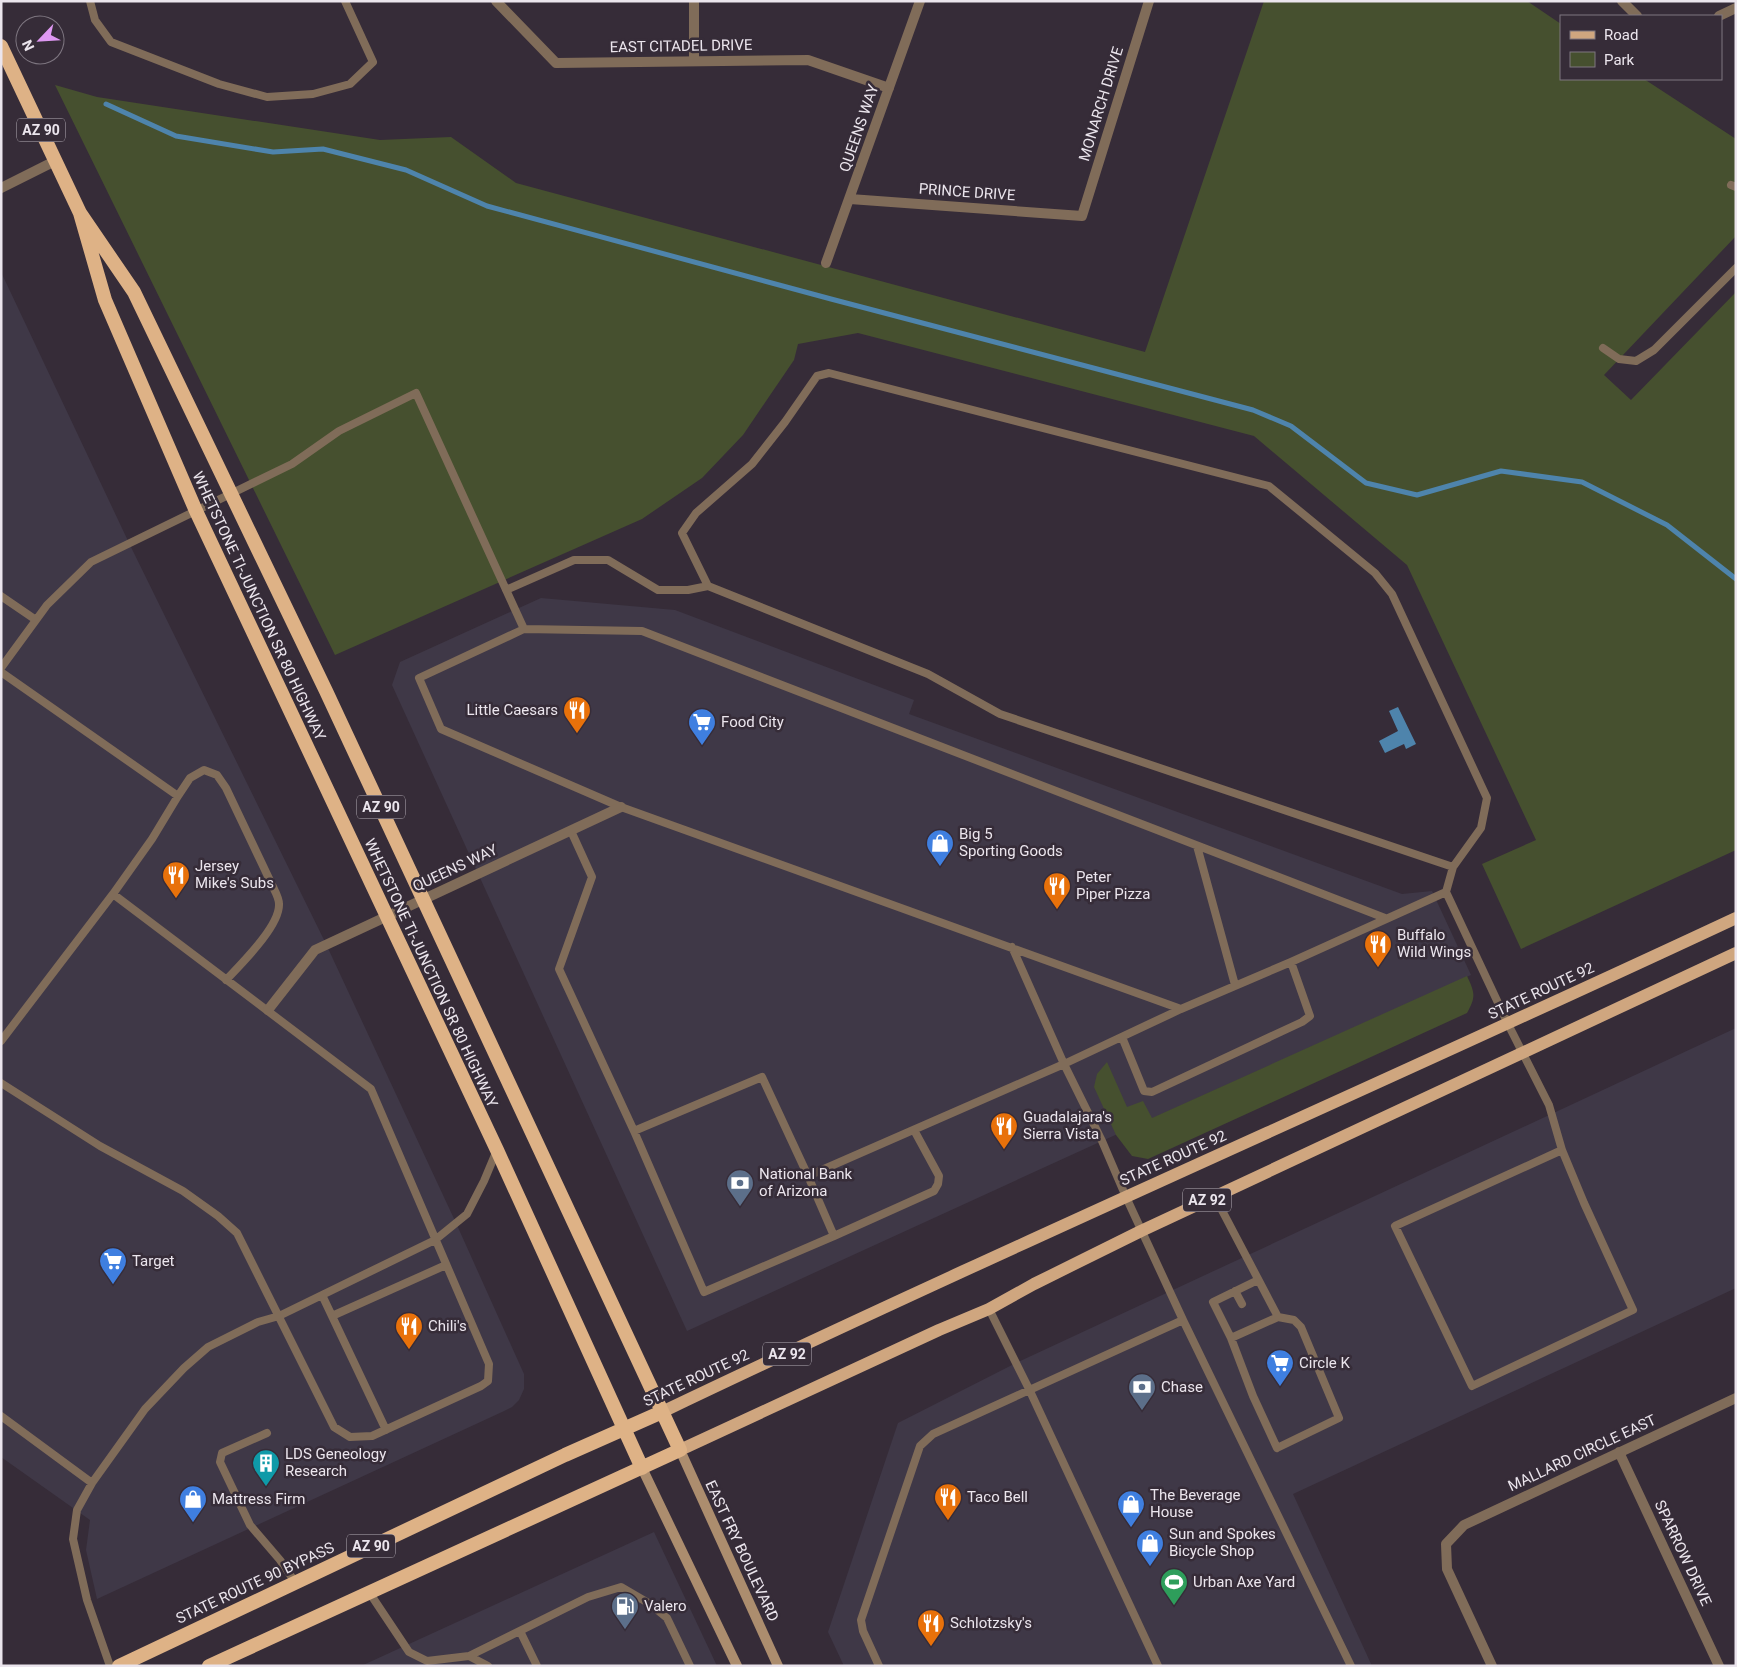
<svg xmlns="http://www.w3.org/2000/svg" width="1737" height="1667" font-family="Roboto,sans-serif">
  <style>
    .commercial { fill: #3f3847 }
    .green { fill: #46502f }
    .water { fill: #4e84ac }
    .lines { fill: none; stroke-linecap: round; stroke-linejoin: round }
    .stream { stroke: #4e84ac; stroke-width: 5 }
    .service { stroke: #806c59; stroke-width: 8 }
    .minor { stroke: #806c59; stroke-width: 10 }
    .secondary { stroke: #ac8d6e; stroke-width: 10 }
    .primary { stroke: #cfa67f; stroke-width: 12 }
    .trunk { stroke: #deb286; stroke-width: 14 }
    .labels { text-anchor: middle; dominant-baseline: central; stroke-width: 5; stroke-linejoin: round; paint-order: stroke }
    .shield { fill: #362c38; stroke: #b5aeb7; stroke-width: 1 }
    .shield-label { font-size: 14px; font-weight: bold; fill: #ebe5ed }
    .street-label { font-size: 15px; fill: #ebe5ed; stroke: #362c38 }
    .poi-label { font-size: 15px; fill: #ebe5ed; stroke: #362c38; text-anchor: start }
  </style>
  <rect width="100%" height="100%" fill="#362c38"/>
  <path class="commercial" d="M 1,272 L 129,543 L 326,944 L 456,1223 L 524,1374 L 524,1389 L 519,1400 L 512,1407 L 502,1412 L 97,1599 L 86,1550 L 90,1520 L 1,1457 Z
    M 541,598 L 675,610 L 914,700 L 909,714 L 1402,894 L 1432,891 L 1471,975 L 1102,1141 L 687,1331 L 392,685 L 400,662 Z
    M 1736,1028 L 1736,1288 L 1293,1494 L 1372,1666 L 844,1666 L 828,1632 L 898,1423 L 1016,1363 Z
    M 654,1532 L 717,1666 L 361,1666 Z"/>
  <path class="green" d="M 1264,1 L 1527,1 L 1561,24 L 1561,79 L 1644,79 L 1736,139 L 1736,236 L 1604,375 L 1631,400 L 1736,292 L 1736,850 L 1521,949 L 1482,864 L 1536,840 L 1407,565 L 1254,436 L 858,333 L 798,344 L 794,360 L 743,435 L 702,478 L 642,519 L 335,655 L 55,85 L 97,97 L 380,140 L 451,137 L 516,183 L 1145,352 Z
    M 1467,976 C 1475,993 1476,997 1467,1013 L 1148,1159 L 1132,1156 L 1116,1135 L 1094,1087 L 1097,1074 L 1107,1062 L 1127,1107 L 1143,1101 L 1152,1118 Z"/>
  <path class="water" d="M 1398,707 L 1416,744 L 1406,749 L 1404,744 L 1385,753 L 1379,741 L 1398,731 L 1389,711 Z"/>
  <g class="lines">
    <path class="stream" d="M 106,104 L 176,136 L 273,152 L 323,149 L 406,170 L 487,206 L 831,299 L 1253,410 L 1291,426 L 1366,483 L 1417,495 L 1501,471 L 1582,482 L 1667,525 L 1736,579"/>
    <path class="service" d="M 90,1 L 95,20 L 111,42 L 219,84 L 267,97 L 313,94 L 350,84 L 373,62 L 345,1
      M 1731,185 L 1736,187
      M 1603,348 L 1619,359 L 1636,361 L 1654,350 L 1736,268
      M 506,590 L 574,560 L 608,560 L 658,590 L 688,590 L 708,586
      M 1,596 L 36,620
      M 524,629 L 642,631 L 1385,918
      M 1,668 L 47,605 L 91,562 L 292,464 L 339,431 L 416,393 L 524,629 L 419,678 L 441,729 L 621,807 L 1181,1009 L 1291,962 L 1446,892 L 1453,867 L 1481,828 L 1487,798 L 1392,594 L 1375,573 L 1269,486 L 829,373 L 817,376 L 785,422 L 752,464 L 696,513 L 682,533 L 708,586 L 928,674 L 1000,714 L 1453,867
      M 1,672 L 178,796 L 152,839 L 113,894
      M 178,796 L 190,778 L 204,770 L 217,775 L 226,788 L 274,889 C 276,893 279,899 279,904 C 280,926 241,964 226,980
      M 571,831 L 592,877 L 559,969 L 634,1131 L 704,1292 L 834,1236 L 808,1176
      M 1197,846 L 1235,985
      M 1446,892 L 1508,1024 L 1549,1105 L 1562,1150 L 1584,1203 L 1633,1310 L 1472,1386 L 1395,1226 L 1562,1150
      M 1122,1037 L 1144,1091 L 1152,1092 L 1302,1022 L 1310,1016 L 1291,962
      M 1,1041 L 113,894 L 371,1089 L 489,1364 L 488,1381 L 481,1386 L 372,1436 L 350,1437 L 334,1427 L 237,1233 L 218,1216 L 183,1191 L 100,1146 L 1,1083
      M 634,1131 L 762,1077 L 808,1176 L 1064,1064 L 1181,1009
      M 1215,1197 L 1278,1317 L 1231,1338 L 1213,1302 L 1258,1280
      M 834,1236 L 934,1191 L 938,1184 L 939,1176 L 914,1130
      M 1235,1291 L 1242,1304
      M 322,1295 L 386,1430
      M 989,1309 L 1029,1389 L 1158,1666
      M 332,1316 L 446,1265
      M 1183,1320 L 1351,1666
      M 1231,1338 L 1253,1396 L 1277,1448 L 1339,1418 L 1301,1327 L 1294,1320 L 1278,1317
      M 1,1416 L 92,1483
      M 267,1433 L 222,1453 L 220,1462 L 250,1525 L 280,1560 L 295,1582
      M 369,1592 L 409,1652 L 427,1661 L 469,1656 L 488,1666
      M 520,1631 L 537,1666
      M 469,1656 L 588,1597 L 621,1587 L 650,1604 L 667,1618 L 690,1666
      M 110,1666 L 87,1600 L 73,1539 L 77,1510 L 92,1483 L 145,1409 L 184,1368 L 208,1347 L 258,1322 L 279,1316 L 435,1240 L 467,1214 L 484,1181 L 497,1150
      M 879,1666 L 863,1631 L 861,1620 L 920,1446 L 933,1434 L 1183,1320 L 1126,1197 L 1102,1141 L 1064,1064 L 1012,947"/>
    <path class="minor" d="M 496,1 L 556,63 L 808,60 L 889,88
      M 694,1 L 694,61
      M 1622,1 L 1637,16
      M 1719,16 L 1736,8
      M 1,188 L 55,161
      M 850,199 L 1082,216 L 1149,1
      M 826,263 L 920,1
      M 268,1010 L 315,950 L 621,807
      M 1619,1452 L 1719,1666
      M 1492,1666 L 1447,1569 L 1446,1544 L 1464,1525 L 1736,1398"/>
    <path class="secondary" d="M 680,1450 L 778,1666
      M 642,1468 L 737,1666"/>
    <path class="primary" d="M 662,1412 C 1018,1242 1379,1085 1736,918
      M 680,1450 L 939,1330 L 989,1309 L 1034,1284 L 1141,1231 L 1736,953"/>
    <path class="trunk" d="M 1,46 L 80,213 L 105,300 L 196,511 L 497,1150 L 642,1468
      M 80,213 L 134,292 L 326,691 L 680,1450 L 209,1666
      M 119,1666 L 565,1455 L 662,1412"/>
  </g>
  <defs>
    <g id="restaurant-pin" transform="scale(1.4375)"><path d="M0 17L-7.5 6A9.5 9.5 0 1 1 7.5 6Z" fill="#e8710a" stroke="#362c38"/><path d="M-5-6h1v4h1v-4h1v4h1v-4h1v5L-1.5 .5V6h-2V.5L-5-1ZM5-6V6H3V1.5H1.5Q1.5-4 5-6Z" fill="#fff"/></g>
    <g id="supermarket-pin" transform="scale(1.4375)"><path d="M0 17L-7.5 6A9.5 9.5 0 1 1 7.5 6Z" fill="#3f7fe0" stroke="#362c38"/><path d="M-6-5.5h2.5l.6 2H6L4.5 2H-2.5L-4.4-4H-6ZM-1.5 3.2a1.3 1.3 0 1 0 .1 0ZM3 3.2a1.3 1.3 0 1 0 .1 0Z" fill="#fff"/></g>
    <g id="shop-pin" transform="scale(1.4375)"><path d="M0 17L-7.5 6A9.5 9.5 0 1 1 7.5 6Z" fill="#3f7fe0" stroke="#362c38"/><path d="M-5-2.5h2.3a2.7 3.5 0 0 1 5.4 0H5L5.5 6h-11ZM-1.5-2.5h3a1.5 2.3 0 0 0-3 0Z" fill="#fff"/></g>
    <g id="bank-pin" transform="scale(1.4375)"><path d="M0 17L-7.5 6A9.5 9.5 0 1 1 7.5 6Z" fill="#5c6f8a" stroke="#362c38"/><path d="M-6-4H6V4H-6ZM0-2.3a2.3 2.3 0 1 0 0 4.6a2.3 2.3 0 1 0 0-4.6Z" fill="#fff"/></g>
    <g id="building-pin" transform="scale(1.4375)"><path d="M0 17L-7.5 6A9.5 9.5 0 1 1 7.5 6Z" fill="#0f9aa8" stroke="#362c38"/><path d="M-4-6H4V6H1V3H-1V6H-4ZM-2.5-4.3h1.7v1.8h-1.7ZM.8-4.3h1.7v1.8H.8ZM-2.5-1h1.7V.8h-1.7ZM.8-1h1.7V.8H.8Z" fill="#fff"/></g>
    <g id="stadium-pin" transform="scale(1.4375)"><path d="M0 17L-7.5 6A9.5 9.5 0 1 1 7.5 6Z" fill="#2e9e5b" stroke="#362c38"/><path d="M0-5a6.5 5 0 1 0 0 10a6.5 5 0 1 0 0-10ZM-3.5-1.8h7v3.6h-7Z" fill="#fff"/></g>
    <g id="fuel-pin" transform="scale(1.4375)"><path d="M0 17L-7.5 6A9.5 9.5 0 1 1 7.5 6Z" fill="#5c6f8a" stroke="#362c38"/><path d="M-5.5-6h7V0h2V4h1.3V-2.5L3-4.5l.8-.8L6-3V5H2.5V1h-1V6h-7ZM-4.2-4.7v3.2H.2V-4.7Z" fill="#fff"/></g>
  </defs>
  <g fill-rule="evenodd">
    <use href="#restaurant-pin" x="577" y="710"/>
    <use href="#supermarket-pin" x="702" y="722"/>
    <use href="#shop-pin" x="940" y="843"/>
    <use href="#restaurant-pin" x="176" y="875"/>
    <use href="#restaurant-pin" x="1057" y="886"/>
    <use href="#restaurant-pin" x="1378" y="944"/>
    <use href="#restaurant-pin" x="1004" y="1126"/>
    <use href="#bank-pin" x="740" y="1183"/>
    <use href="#supermarket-pin" x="113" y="1261"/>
    <use href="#restaurant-pin" x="409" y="1326"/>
    <use href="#supermarket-pin" x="1280" y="1363"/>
    <use href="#bank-pin" x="1142" y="1387"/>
    <use href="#building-pin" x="266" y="1463"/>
    <use href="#restaurant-pin" x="948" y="1497"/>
    <use href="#shop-pin" x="193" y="1499"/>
    <use href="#shop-pin" x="1131" y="1504"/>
    <use href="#shop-pin" x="1150" y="1543"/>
    <use href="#stadium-pin" x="1174" y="1582"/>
    <use href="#fuel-pin" x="625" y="1606"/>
    <use href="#restaurant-pin" x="931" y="1623"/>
  </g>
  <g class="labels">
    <g class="shield">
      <rect x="17" y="118.5" width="48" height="23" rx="4"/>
      <rect x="357" y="795.5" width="48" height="23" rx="4"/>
      <rect x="1183" y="1188.5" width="48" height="23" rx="4"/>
      <rect x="763" y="1342.5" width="48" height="23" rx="4"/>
      <rect x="347" y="1534.5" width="48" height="23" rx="4"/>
    </g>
    <g class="shield-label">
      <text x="41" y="130">AZ 90</text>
      <text x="381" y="807">AZ 90</text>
      <text x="1207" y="1200">AZ 92</text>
      <text x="787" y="1354">AZ 92</text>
      <text x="371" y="1546">AZ 90</text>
    </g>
    <g class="street-label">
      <text transform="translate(681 46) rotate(-1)">EAST CITADEL DRIVE</text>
      <text transform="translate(1101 104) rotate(-73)">MONARCH DRIVE</text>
      <text transform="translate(859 128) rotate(-71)">QUEENS WAY</text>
      <text transform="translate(967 192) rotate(4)">PRINCE DRIVE</text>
      <text transform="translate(259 606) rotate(65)">WHETSTONE TI-JUNCTION SR 80 HIGHWAY</text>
      <text transform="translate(455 868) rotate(-25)">QUEENS WAY</text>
      <text transform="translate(431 973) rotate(65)">WHETSTONE TI-JUNCTION SR 80 HIGHWAY</text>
      <text transform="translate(1541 991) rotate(-25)">STATE ROUTE 92</text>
      <text transform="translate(1173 1158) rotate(-24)">STATE ROUTE 92</text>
      <text transform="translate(696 1378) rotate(-25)">STATE ROUTE 92</text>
      <text transform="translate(1582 1453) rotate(-25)">MALLARD CIRCLE EAST</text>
      <text transform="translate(742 1551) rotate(65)">EAST FRY BOULEVARD</text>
      <text transform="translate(1683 1553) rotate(65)">SPARROW DRIVE</text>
      <text transform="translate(255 1583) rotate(-25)">STATE ROUTE 90 BYPASS</text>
    </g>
    <g class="poi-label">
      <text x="558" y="710" text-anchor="end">Little Caesars</text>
      <text x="721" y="722">Food City</text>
      <text x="959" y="834">Big 5<tspan x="959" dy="17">Sporting Goods</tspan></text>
      <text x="195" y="866">Jersey<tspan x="195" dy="17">Mike's Subs</tspan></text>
      <text x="1076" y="877">Peter<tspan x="1076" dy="17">Piper Pizza</tspan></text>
      <text x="1397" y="935">Buffalo<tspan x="1397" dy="17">Wild Wings</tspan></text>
      <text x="1023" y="1117">Guadalajara's<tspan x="1023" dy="17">Sierra Vista</tspan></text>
      <text x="759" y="1174">National Bank<tspan x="759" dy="17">of Arizona</tspan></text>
      <text x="132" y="1261">Target</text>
      <text x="428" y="1326">Chili's</text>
      <text x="1299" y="1363">Circle K</text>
      <text x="1161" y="1387">Chase</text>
      <text x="285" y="1454">LDS Geneology<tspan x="285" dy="17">Research</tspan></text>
      <text x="1150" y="1495">The Beverage<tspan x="1150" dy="17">House</tspan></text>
      <text x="967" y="1497">Taco Bell</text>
      <text x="212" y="1499">Mattress Firm</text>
      <text x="1169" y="1534">Sun and Spokes<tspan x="1169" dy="17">Bicycle Shop</tspan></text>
      <text x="1193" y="1582">Urban Axe Yard</text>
      <text x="644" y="1606">Valero</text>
      <text x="950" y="1623">Schlotzsky's</text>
    </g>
  </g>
  <rect width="1737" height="1667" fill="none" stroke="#ebe5ed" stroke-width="5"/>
  <rect x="1560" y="15" width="162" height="65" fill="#362c38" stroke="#7e7680"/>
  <rect x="1570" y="31" width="25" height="8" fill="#cfa67f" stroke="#7e7680"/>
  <text x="1604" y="40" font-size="15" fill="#ebe5ed">Road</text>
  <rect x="1570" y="52" width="25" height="15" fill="#46502f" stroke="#7e7680"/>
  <text x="1604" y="65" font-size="15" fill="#ebe5ed">Park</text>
  <g transform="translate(40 40) rotate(245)"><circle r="24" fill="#362c38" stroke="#7e7680"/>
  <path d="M0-4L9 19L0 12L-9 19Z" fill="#de98f2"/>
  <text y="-8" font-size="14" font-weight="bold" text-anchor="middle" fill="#ebe5ed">N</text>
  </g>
</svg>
